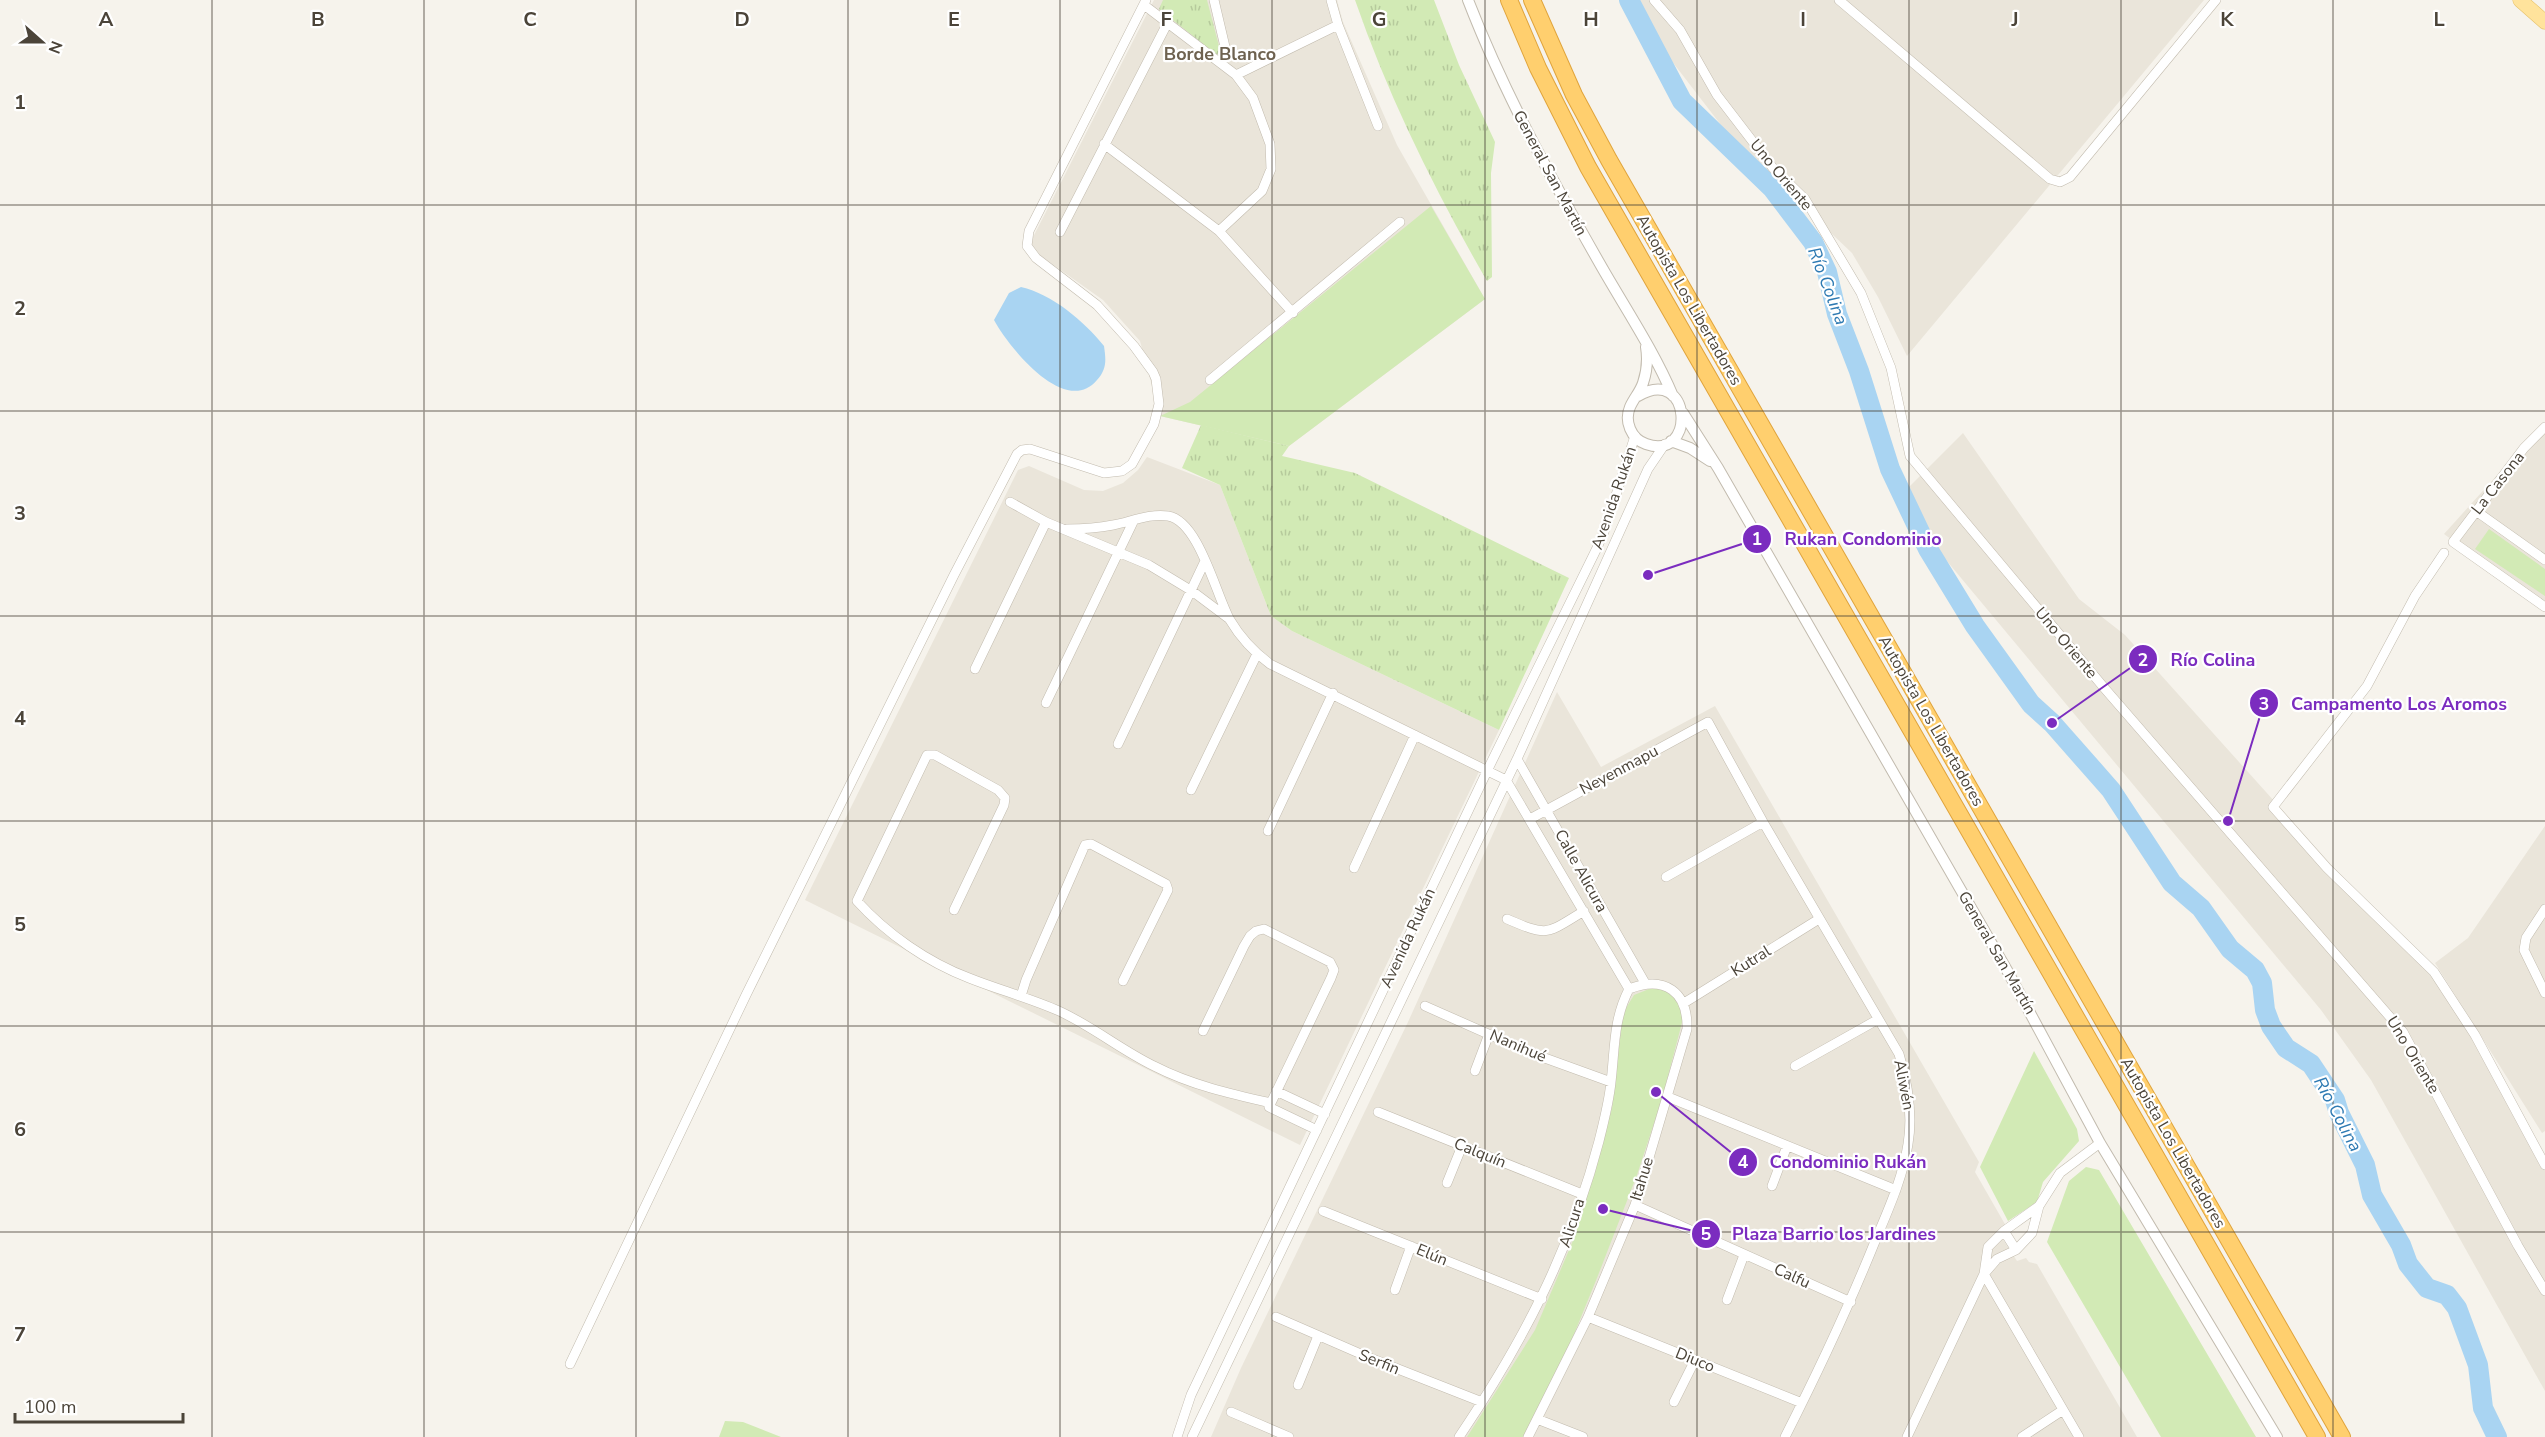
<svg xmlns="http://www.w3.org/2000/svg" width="2545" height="1437" font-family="'Nunito Sans',sans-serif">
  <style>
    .residential { fill: #eae5da }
    .grass { fill: url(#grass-tufts) }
    .green { fill: #d2eab5 }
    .water { fill: #a9d4f2 }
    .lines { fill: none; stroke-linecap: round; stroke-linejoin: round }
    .river { stroke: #a9d4f2; stroke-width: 20 }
    .minor-casing { stroke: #c2bbae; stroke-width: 10 }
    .tertiary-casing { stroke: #c2bbae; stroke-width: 12 }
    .primary-casing { stroke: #e6c16a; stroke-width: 15 }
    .motorway-casing { stroke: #e0a43c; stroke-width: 18 }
    .minor { stroke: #fff; stroke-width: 9 }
    .tertiary { stroke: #fff; stroke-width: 10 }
    .primary { stroke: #ffe39c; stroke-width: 14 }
    .motorway { stroke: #ffcf6e; stroke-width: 16 }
    .grid { fill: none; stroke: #4b4439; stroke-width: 1.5; stroke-opacity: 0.55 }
    .labels { text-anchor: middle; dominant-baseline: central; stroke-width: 4.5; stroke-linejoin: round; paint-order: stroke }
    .street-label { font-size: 16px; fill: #4b4439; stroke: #fff }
    .neighbourhood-label { font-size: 18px; font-weight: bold; fill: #6e6250; stroke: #fff }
    .water-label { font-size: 18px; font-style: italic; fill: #2e7ab2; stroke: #fff }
    .grid-label { font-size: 20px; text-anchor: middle; font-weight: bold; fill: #4b4439; stroke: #fff; stroke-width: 4.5; stroke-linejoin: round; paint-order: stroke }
    .leader { fill: none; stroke: #7b2cbf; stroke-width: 2 }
    .callout-dot { fill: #7b2cbf; stroke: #fff; stroke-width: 2 }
    .mark-label { font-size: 18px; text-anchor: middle; font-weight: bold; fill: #fff }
    .callout-label { font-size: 18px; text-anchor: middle; font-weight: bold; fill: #7b2cbf; stroke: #fff; stroke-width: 4.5; stroke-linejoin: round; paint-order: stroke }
  </style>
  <defs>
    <pattern id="grass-tufts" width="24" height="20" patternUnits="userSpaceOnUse" patternTransform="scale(1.5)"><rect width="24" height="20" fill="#d2eab5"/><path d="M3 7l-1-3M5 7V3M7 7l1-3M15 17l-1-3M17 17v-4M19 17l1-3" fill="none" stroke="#b6ca9c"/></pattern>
  </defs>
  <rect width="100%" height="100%" fill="#f6f3ec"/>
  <path class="residential" d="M 1154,0 L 1337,0 L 1343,22 L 1397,145 L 1485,299 L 1289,446 L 1160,416 L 1140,341 L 1103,300 L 1028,247 Z
    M 1628,0 L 2204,0 L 1907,356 L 1878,297 L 1852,253 L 1731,138 L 1644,25 Z
    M 2545,422 L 2545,608 L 2444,534 Z
    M 1963,433 L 2079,599 L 2125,635 L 2459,1007 L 2545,1159 L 2545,1391 L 2371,1080 L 2321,1010 L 1896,500 Z
    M 1147,457 L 1220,485 L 1271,616 L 1292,631 L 1499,730 L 1300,1145 L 805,900 L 1018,470 L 1029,466 L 1084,490 L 1103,491 L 1123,483 L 1138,470 Z
    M 1557,692 L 1601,767 L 1715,706 L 1979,1162 L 1975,1172 L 2006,1226 L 2000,1235 L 2017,1261 L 2026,1258 L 2029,1262 L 2037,1264 L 2137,1437 L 1211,1437 L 1241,1368 L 1408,1022 Z
    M 2545,826 L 2545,1131 L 2542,1133 L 2435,963 L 2468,938 Z"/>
  <path class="grass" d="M 1163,0 L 1207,0 L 1220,50 L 1217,55 L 1159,9 Z
    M 1355,0 L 1434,0 L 1459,65 L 1495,142 L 1491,173 L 1492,277 L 1487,281 C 1435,191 1389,98 1355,0 Z
    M 1201,425 L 1289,446 L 1282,456 L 1355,473 L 1569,578 L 1499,730 L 1292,631 L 1271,616 L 1220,485 L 1182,468 Z"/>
  <path class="green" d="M 1431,206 L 1485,299 L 1289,446 L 1160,416 L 1190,402 Z
    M 2489,529 L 2545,569 L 2545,596 L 2475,549 Z
    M 1649,989 L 1663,989 L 1679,1001 L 1684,1015 L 1662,1099 L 1637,1175 L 1597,1278 L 1552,1388 L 1527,1437 L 1467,1437 L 1535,1330 L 1572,1243 L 1612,1108 L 1623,1013 L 1634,995 Z
    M 2034,1051 L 2077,1129 L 2079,1141 L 2043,1182 L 2037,1202 L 2008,1221 L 1980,1167 Z
    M 2086,1167 L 2099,1170 L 2256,1437 L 2161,1437 L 2047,1242 L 2069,1181 Z
    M 725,1421 L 743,1422 L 781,1437 L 719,1437 Z"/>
  <path class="water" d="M 1021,287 C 1052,294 1084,321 1104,346 C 1106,360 1107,369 1097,380 C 1065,418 1008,346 994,320 L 1009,293 Z"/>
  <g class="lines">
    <path class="river" d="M 1629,0 L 1682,101 L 1772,188 L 1813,242 L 1827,272 L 1837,314 L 1859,371 L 1890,469 L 1928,549 L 1975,626 L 2031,704 L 2052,723 L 2111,790 L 2172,883 L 2201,908 L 2230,949 L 2255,970 L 2262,983 L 2265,1010 L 2271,1026 L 2286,1048 L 2311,1064 L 2335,1100 L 2339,1113 L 2365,1165 L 2372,1195 L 2401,1245 L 2408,1264 L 2427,1288 L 2447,1295 L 2457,1308 L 2478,1365 L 2483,1408 L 2497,1437"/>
    <g class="minor-casing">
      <path id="minor" d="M 1214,0 L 1226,51 L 1221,62
        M 1331,0 L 1338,25 L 1378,126
        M 1654,0 L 1680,30 L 1717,95 L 1773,168 L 1805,199 L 1861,293 L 1891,368 L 1910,456 L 2106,690 L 2403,1032 L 2518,1246 L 2545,1291
        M 1839,0 L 2050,179 L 2060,182 L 2070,177 L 2216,0
        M 1144,5 L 1236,75 L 1253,98 L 1270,144 L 1271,169 L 1262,191 L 1219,231
        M 1236,75 L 1338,25
        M 1104,144 L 1219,231 L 1293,313
        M 1060,232 L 1168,22
        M 1210,380 L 1400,222
        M 2545,427 L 2524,448 L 2453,542 L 2545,607
        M 1010,502 L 1046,522 L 1149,565 L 1192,591 L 1228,618
        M 2476,511 L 2545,560
        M 1067,529 C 1083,529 1098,528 1113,525 C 1130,522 1150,513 1168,516 C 1199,521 1216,595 1230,620 C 1240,637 1254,652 1270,664 L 1506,780 L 1629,989
        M 2444,553 L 2415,596 L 2367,686 L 2273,807 L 2327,868 L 2434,972 L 2475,1035 L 2545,1165
        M 975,669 L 1046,522
        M 1046,703 L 1133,522
        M 1118,744 L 1205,561
        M 1517,759 L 1645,983
        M 1191,790 L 1257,654
        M 1530,819 L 1708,722 L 1763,822 L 1899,1054 C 1908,1084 1913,1114 1908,1144 C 1903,1177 1889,1208 1876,1239 C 1849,1306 1818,1372 1785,1437
        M 1268,831 L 1333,693
        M 1354,868 L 1415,735
        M 1666,877 L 1763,822
        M 2545,909 L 2526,938 L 2524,950 L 2545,993
        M 954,910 L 1004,805 L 1005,798 L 998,790 L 935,755 L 927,755 L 857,901 C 887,934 927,962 969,978 C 999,990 1030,998 1059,1011 C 1092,1026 1121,1050 1154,1066 C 1191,1085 1231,1094 1271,1103
        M 1507,919 C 1549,937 1546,934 1584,911
        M 1021,996 L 1026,980 L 1085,845 L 1091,844 L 1166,884 L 1168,890 L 1123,981
        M 1684,1003 L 1819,919
        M 1425,1006 L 1531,1053 L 1611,1082
        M 1203,1031 L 1244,946 L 1250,936 L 1256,931 L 1264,929 L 1330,962 L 1334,970 L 1331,978 L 1269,1107 L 1317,1130
        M 1795,1066 L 1877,1020
        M 1475,1071 L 1489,1034
        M 1276,1091 L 1325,1114
        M 1668,1097 L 1896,1190
        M 1378,1112 L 1582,1194
        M 1447,1183 L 1462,1146
        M 1772,1186 L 1787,1146
        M 1635,1205 L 1851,1302
        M 2039,1206 L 2004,1231 L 1988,1247 L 1984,1274 L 2079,1437
        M 1323,1211 L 1542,1299
        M 2004,1231 L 2016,1250
        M 1395,1290 L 1411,1246
        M 1727,1300 L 1744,1255
        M 1276,1317 L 1370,1358 L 1482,1402
        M 1588,1317 L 1802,1403
        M 570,1364 L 746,995 L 954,575 L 1017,454 L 1022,450 L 1030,449 L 1104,473 L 1122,471 L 1132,464 L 1154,424 L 1159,404 L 1156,379 L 1153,372 L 1134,346 L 1097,305 L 1036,258 L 1027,246 L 1029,231 L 1146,0
        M 1298,1385 L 1318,1336
        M 1674,1402 L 1695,1360
        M 1231,1412 L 1289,1437
        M 1537,1419 L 1583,1437
        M 1177,1437 L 1191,1395 L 1488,769 L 1596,550 L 1604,532 L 1635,436
        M 1192,1437 L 1517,759 L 1648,469 L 1665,444
        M 1459,1437 C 1523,1342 1570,1252 1599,1141 C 1604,1121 1609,1102 1611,1082 C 1615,1049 1613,1020 1629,989
        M 1528,1437 L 1588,1317 L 1635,1205 L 1687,1029 C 1688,992 1665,975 1629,989
        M 1907,1437 L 1984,1274 L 1997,1259 L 2016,1250 L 2032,1233 L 2039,1206 L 2060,1173 L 2100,1143
        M 2022,1437 L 2063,1410"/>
    </g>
    <g class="tertiary-casing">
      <path id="tertiary" d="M 1468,0 C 1504,93 1551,178 1600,264 C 1625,308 1653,349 1673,396
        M 1638,396 C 1692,364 1697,462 1646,444 C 1631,439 1624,421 1630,407 C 1634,398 1640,392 1643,383 C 1647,371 1648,359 1646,347
        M 1683,413 L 1718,468 L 2008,972 L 2100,1143 L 2277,1437
        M 1671,441 L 1690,448 L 1710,461"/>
    </g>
    <g class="primary-casing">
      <path id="primary" d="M 2520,0 L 2545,22"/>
    </g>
    <g class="motorway-casing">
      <path id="motorway" d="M 1509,0 L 1538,68 L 1588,167 L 2317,1437
        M 1532,0 L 1574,95 L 1609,160 L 2342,1437"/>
    </g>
    <use href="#minor" class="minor"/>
    <use href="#tertiary" class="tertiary"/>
    <use href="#primary" class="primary"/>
    <use href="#motorway" class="motorway"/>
  </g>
  <path class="grid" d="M 212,0 L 212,1437M 424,0 L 424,1437M 636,0 L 636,1437M 848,0 L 848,1437M 1060,0 L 1060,1437M 1272,0 L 1272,1437M 1485,0 L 1485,1437M 1697,0 L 1697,1437M 1909,0 L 1909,1437M 2121,0 L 2121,1437M 2333,0 L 2333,1437M 0,205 L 2545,205M 0,411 L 2545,411M 0,616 L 2545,616M 0,821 L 2545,821M 0,1026 L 2545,1026M 0,1232 L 2545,1232"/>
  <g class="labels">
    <g class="street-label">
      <text transform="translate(1550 173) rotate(62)">General San Martín</text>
      <text transform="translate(1781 175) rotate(50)">Uno Oriente</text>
      <text transform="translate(1689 300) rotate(60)">Autopista Los Libertadores</text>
      <text transform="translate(2498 483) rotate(-52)">La Casona</text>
      <text transform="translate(1614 498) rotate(-71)">Avenida Rukán</text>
      <text transform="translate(2066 643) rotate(50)">Uno Oriente</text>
      <text transform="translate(1931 721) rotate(60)">Autopista Los Libertadores</text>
      <text transform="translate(1619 770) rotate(-28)">Neyenmapu</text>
      <text transform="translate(1581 871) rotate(61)">Calle Alicura</text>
      <text transform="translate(1408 938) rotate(-65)">Avenida Rukán</text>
      <text transform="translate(1997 953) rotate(60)">General San Martín</text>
      <text transform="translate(1751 961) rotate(-32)">Kutral</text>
      <text transform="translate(1518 1046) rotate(23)">Nanihué</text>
      <text transform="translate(2413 1055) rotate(59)">Uno Oriente</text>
      <text transform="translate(1904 1085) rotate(79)">Aliwén</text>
      <text transform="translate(2173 1143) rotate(60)">Autopista Los Libertadores</text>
      <text transform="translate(1480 1153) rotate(22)">Calquín</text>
      <text transform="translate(1642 1179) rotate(-73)">Itahue</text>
      <text transform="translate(1572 1223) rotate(-72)">Alicura</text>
      <text transform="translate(1432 1255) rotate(22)">Elún</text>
      <text transform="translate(1792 1276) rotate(24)">Calfu</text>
      <text transform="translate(1695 1360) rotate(22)">Diuco</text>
      <text transform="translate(1379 1362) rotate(22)">Serfin</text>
    </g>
    <g class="neighbourhood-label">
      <text x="1220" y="54">Borde Blanco</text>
    </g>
    <g class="water-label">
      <text transform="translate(1828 286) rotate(69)">Río Colina</text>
      <text transform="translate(2338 1114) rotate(62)">Río Colina</text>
    </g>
  </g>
  <g class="grid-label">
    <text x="106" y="26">A</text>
    <text x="318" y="26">B</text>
    <text x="530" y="26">C</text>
    <text x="742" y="26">D</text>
    <text x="954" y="26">E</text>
    <text x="1166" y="26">F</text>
    <text x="1379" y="26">G</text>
    <text x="1591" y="26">H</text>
    <text x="1803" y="26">I</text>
    <text x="2015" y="26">J</text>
    <text x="2227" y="26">K</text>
    <text x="2439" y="26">L</text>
    <text x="20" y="109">1</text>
    <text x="20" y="315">2</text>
    <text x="20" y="520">3</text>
    <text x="20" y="725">4</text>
    <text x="20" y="931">5</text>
    <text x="20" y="1136">6</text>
    <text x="20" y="1341">7</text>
  </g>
  <path class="leader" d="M1648 575L1757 539M2052 723L2143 659M2228 821L2264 703M1656 1092L1743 1162M1603 1209L1706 1234"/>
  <g class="callout-dot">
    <circle cx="1648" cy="575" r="6"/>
    <circle cx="2052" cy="723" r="6"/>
    <circle cx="2228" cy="821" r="6"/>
    <circle cx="1656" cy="1092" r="6"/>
    <circle cx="1603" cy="1209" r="6"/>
    <circle cx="1757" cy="539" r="15"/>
    <circle cx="2143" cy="659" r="15"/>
    <circle cx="2264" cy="703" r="15"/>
    <circle cx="1743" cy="1162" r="15"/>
    <circle cx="1706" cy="1234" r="15"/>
  </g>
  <g class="mark-label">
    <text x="1757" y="545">1</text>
    <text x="2143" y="666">2</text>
    <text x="2264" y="710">3</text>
    <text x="1743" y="1168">4</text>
    <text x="1706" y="1240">5</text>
  </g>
  <g class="callout-label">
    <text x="1863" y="545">Rukan Condominio</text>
    <text x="2213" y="666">Río Colina</text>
    <text x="2399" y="710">Campamento Los Aromos</text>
    <text x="1848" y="1168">Condominio Rukán</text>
    <text x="1834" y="1240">Plaza Barrio los Jardines</text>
  </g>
  <g transform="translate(42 42) rotate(111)" stroke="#ffffff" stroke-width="4.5" paint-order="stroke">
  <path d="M0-4.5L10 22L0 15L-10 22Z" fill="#4b4439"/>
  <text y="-9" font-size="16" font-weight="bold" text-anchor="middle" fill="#4b4439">N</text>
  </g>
  <path d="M15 1413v9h168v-9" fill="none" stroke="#4b4439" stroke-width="3"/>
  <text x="24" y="1413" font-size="18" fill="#4b4439" stroke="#ffffff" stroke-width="4.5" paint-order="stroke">100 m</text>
</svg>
